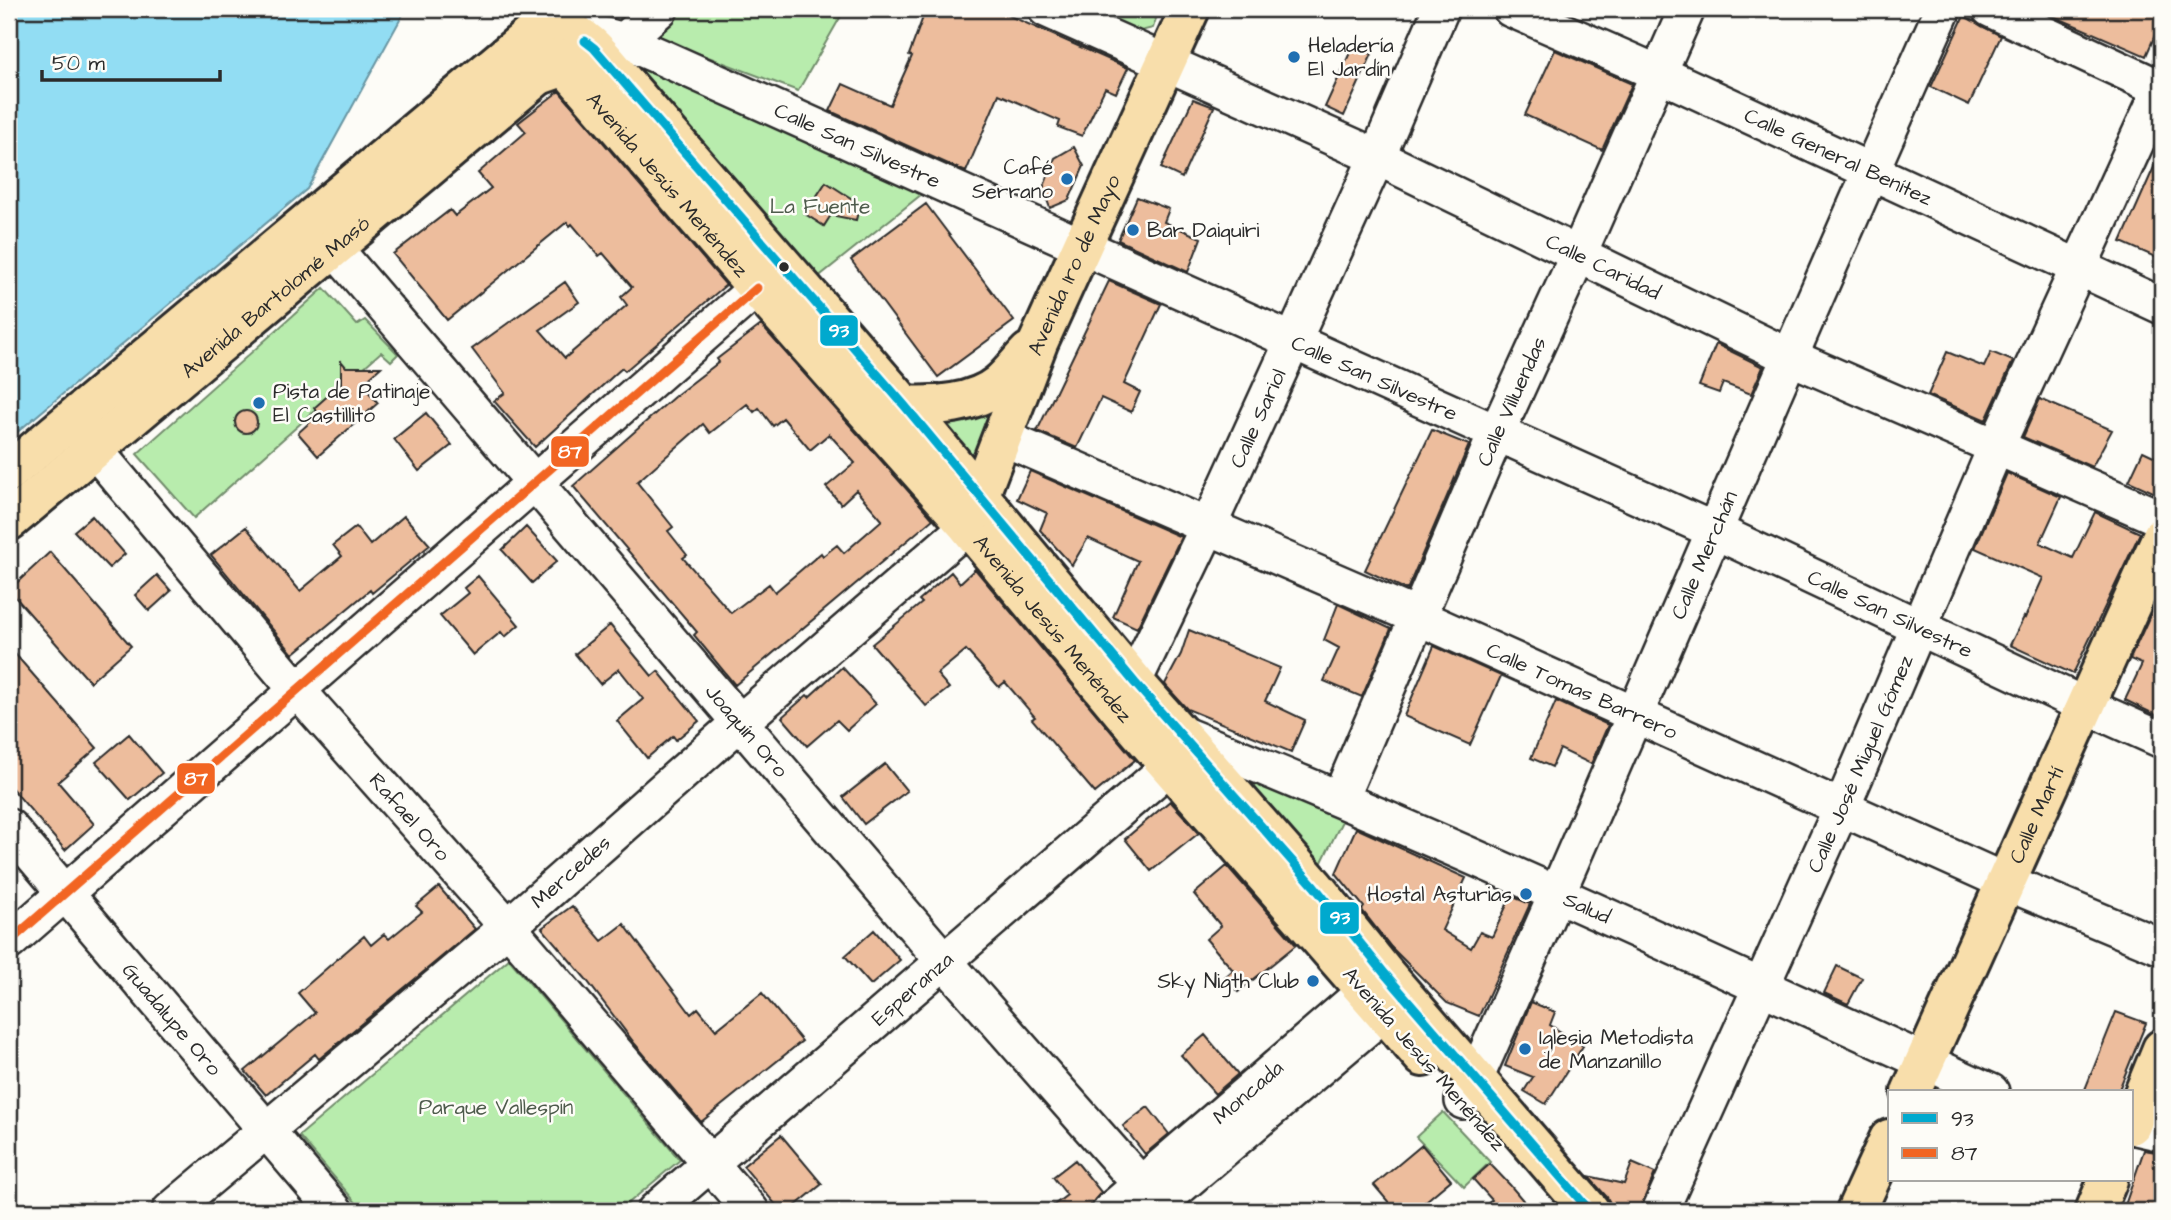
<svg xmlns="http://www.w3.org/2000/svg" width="2171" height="1220" font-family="'Architects Daughter',sans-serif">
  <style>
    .green { fill: #b8ecad; stroke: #728c6c; stroke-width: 2 }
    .water { fill: #92ddf3; stroke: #6996a3; stroke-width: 2 }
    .building { fill: #edbd9d; stroke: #2b2b2b; stroke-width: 2; fill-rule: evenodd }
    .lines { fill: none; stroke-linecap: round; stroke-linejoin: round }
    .minor-casing { stroke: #2b2b2b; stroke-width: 40 }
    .major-casing { stroke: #2b2b2b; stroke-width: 44 }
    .minor { stroke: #fdfcf7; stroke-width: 35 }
    .major { stroke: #f8deab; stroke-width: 38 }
    .bus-1-casing { stroke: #fdfcf7; stroke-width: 14 }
    .bus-2-casing { stroke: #fdfcf7; stroke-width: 14 }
    .bus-1 { stroke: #00a9ce; stroke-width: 9 }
    .bus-2 { stroke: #f26522; stroke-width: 9 }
    .poi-dot { fill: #1f6fb2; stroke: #fdfcf7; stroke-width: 2.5 }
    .bus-dot { fill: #2b2b2b; stroke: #fdfcf7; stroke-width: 2.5 }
    .labels { text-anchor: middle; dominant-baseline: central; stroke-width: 5; stroke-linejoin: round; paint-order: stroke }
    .poi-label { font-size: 21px; fill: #2b2b2b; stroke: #fdfcf7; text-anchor: start }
    .street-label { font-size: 21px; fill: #2b2b2b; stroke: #fdfcf7 }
    .park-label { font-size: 21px; fill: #4e5b4c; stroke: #fdfcf7 }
    .line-badge { stroke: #fdfcf7; stroke-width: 2.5 }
    .badge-label { font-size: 19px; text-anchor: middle; font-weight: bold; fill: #fff }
  </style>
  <rect width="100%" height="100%" fill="#fdfcf7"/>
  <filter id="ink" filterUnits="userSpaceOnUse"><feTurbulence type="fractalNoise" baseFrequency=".0143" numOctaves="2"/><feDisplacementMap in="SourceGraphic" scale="14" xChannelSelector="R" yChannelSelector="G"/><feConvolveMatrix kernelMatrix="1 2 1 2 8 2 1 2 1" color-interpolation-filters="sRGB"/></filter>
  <g filter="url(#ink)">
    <path class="green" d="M 685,9 L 845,9 L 798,91 L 655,37 L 653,30 Z
      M 1087,9 L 1144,9 L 1157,15 L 1153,28 L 1137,32 Z
      M 636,66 L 922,194 L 812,282 Z
      M 324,288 L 357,325 L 365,320 L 398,354 L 391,361 L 381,352 L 194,518 L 137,454 Z
      M 994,407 L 974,457 L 936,415 Z
      M 1251,772 L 1345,815 L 1320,866 L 1244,783 Z
      M 509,959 L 680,1160 L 619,1211 L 363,1211 L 299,1136 Z
      M 1443,1112 L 1490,1162 L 1464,1187 L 1416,1137 Z"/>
    <path class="water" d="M 9,9 L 406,9 L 307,189 L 9,439 Z"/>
    <path class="building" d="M 926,9 L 994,9 L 1128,68 L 1116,93 L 1105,88 L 1082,136 L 1058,127 L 1060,121 L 999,94 L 966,172 L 830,111 L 843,84 L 890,105 L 912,56 L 909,55 Z
      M 2037,9 L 2162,9 L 2162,19 L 2146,56 Z
      M 1964,16 L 2001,36 L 1969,105 L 1931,87 Z
      M 1353,46 L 1372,54 L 1344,116 L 1325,107 Z
      M 1555,50 L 1632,84 L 1602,150 L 1525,115 Z
      M 559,91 L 726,285 L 625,371 L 622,368 L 535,447 L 494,401 L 505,393 L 472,349 L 565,282 L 579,302 L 540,330 L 565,358 L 627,305 L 621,297 L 632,287 L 603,253 L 599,256 L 572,224 L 570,226 L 567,222 L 447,320 L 393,254 L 450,210 L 455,216 L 491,188 L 478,173 L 526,132 L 518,123 Z
      M 1193,99 L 1214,107 L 1182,178 L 1161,168 Z
      M 1074,147 L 1084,166 L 1069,200 L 1050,208 L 1043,189 L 1055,158 Z
      M 2162,149 L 2162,260 L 2121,242 Z
      M 826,182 L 860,204 L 856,220 L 831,215 L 824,226 L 805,214 Z
      M 1137,197 L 1169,209 L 1164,222 L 1201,238 L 1188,272 L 1118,240 Z
      M 926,204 L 1014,321 L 938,377 L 851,260 Z
      M 1109,281 L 1161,304 L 1124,384 L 1140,392 L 1131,412 L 1101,398 L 1077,448 L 1037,431 Z
      M 761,325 L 933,519 L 735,685 L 694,635 L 697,632 L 573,486 L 675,396 L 719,362 L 717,359 ZM 747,404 L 754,412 L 759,408 L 773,426 L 783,418 L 810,450 L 829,434 L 855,463 L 826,487 L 841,504 L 856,490 L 882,520 L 844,553 L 837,545 L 823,556 L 821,553 L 775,592 L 769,584 L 731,613 L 683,558 L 687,555 L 668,531 L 673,527 L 637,482 L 703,424 L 710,433 Z
      M 1716,344 L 1763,367 L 1751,394 L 1723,383 L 1719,393 L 1699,386 Z
      M 1947,352 L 1984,367 L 1991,352 L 2013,361 L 1986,420 L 1928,395 Z
      M 341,361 L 346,367 L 381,367 L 362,384 L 378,403 L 318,456 L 298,433 L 319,414 L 314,408 L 341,384 Z
      M 2040,399 L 2112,430 L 2092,467 L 2023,437 Z
      M235 422a11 11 0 1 1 22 0a11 11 0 1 1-22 0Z
      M 426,413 L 452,445 L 419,471 L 394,439 Z
      M 1432,430 L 1469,445 L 1407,590 L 1365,570 Z
      M 2143,451 L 2162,460 L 2162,496 L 2129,481 Z
      M 1030,471 L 1181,537 L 1137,628 L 1113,617 L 1138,561 L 1088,538 L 1072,565 L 1040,530 L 1047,513 L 1017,499 Z
      M 2007,473 L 2061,497 L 2040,543 L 2073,558 L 2095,512 L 2140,533 L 2073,674 L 2010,645 L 2024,617 L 2025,618 L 2043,578 L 1975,548 Z
      M 92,516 L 125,554 L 109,568 L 74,531 Z
      M 404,516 L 430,545 L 372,593 L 370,590 L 293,654 L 211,555 L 246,527 L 300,591 L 342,556 L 333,545 L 356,527 L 370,545 Z
      M 526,527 L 557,561 L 532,583 L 502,550 Z
      M 50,552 L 131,646 L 90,682 L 9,590 Z
      M 975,569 L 1135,760 L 1095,793 L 1032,719 L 1035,717 L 1005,682 L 999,687 L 966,650 L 937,674 L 949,688 L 926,706 L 872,644 L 922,603 L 919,600 L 951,572 L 960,583 Z
      M 157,575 L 171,591 L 149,611 L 135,595 Z
      M 478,576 L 519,625 L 505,637 L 501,632 L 473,655 L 440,616 L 468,593 L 464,588 Z
      M 2162,589 L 2162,718 L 2125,700 L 2142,664 L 2130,659 Z
      M 1338,604 L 1391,629 L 1362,697 L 1324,681 L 1339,648 L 1324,640 Z
      M 610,625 L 652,676 L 658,671 L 699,721 L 676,740 L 673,736 L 647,758 L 617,721 L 643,699 L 619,669 L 600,684 L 575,654 Z
      M 1189,630 L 1280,668 L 1265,701 L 1305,720 L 1291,752 L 1187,709 L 1168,688 L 1165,684 L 1181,654 Z
      M 1434,646 L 1501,676 L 1470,745 L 1404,716 Z
      M 9,647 L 97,748 L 58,782 L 94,824 L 65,850 L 9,785 Z
      M 842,667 L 876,704 L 847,730 L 837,720 L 807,746 L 782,717 L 807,695 L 809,697 Z
      M 1556,701 L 1608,725 L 1591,764 L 1560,749 L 1552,767 L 1531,758 Z
      M 129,734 L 162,773 L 130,800 L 96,762 Z
      M 885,764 L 907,791 L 864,824 L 843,797 Z
      M 1170,801 L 1199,833 L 1151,871 L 1125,839 Z
      M 1356,828 L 1466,878 L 1442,930 L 1471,948 L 1480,932 L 1492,937 L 1511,896 L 1530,904 L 1479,1016 L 1447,1003 L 1391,947 L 1362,910 L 1364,907 L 1336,873 Z
      M 1227,866 L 1296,945 L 1238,992 L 1225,977 L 1233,970 L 1206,939 L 1221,926 L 1194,894 Z
      M 439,887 L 475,929 L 319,1059 L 315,1054 L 266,1095 L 245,1071 L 315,1013 L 298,993 L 364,936 L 371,945 L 384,934 L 389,939 L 422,912 L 416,906 Z
      M 572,906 L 602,941 L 624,924 L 691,1014 L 698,1008 L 716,1030 L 762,993 L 802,1041 L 701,1122 L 635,1044 L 585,978 L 542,928 Z
      M 874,930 L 900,960 L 871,985 L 845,956 Z
      M 1837,966 L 1862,978 L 1848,1004 L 1824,993 Z
      M 1531,1002 L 1555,1012 L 1550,1025 L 1583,1046 L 1546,1104 L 1524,1091 L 1533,1077 L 1505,1066 Z
      M 2116,1012 L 2146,1023 L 2118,1092 L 2084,1092 Z
      M 1205,1035 L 1238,1074 L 1215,1094 L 1181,1055 Z
      M 1148,1107 L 1169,1134 L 1145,1154 L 1123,1126 Z
      M 781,1135 L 822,1184 L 789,1211 L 781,1211 L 743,1166 Z
      M 1422,1145 L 1451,1180 L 1414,1211 L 1396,1211 L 1374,1185 Z
      M 2144,1150 L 2162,1153 L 2162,1211 L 2123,1211 Z
      M 1075,1160 L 1101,1192 L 1086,1211 L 1046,1211 L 1067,1195 L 1053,1177 Z
      M 1632,1163 L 1655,1173 L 1639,1211 L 1614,1211 L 1607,1197 L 1588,1176 L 1624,1184 Z
      M 1490,1164 L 1510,1185 L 1532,1211 L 1479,1211 L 1492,1200 L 1473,1179 Z"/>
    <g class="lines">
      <g class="minor-casing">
        <g id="minor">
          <path id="s1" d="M 1046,9 L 1377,157 L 1790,357 L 2162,519"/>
          <path id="s2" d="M 1511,9 L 1658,73 L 2162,306"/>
          <path d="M 1990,9 L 2162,89"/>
          <path id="s3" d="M 580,38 L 598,34 L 624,41 L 661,57 L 1715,531 L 2086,706 L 2162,740"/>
          <path d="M 624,41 L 660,9"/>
          <path id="s4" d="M 334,248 L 944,961 L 1164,1211"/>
          <path id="s5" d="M 77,429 L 297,690 L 508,927 L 751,1211"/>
          <path id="s6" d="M 1001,437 L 1418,617 L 2006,882 L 2162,947"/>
          <path id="s7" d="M 1122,706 L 1208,527 L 1377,157 L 1441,9"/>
          <path id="s8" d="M 1179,733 C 1454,843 1722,969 1991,1092"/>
          <path id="s9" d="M 1340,798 L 1497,432 L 1579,253 L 1687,9"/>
          <path id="s10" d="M 9,827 L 335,1211"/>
          <path d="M 9,942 L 757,288"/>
          <path id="s11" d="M 1463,1101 L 1475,1079 C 1634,724 1783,364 1943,9"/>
          <path d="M 2131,1126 L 2162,1133"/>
          <path id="s12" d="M 170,1211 L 508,927 L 739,723 L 968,526"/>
          <path id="s13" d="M 655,1211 L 1170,766"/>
          <path id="s14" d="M 1110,1211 L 1385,974"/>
          <path d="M 1151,1211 L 1404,996"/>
          <path id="s15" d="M 1660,1211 L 1842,807 L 1996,447 L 2162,86"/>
        </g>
      </g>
      <g class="major-casing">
        <g id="major">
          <path id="s16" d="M 542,74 L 562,67 L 569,70 L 757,288 L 968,526 L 1124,714 L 1423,1057"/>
          <path d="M 904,405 C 934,407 975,404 999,384 C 1010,375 1019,362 1029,352"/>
          <path d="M 9,472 L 533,33 C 542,30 552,26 561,28 C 588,34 607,63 624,82 L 904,405 L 1135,683 L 1314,886 L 1385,974 L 1590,1211"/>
          <path id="s17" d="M 972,515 L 1038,343 L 1190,9"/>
          <path id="s18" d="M 9,521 L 559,58"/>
          <path id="s19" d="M 1911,1092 L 2162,536"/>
          <path d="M 2131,1125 L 2162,1049"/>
          <path d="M 1856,1211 L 1889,1139"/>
          <path d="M 2095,1211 L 2108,1180"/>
        </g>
      </g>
      <use href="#minor" class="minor"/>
      <use href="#major" class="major"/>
      <g class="bus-1-casing">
        <path id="bus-1" d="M 585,41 L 594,48 L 904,405 L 1135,683 L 1314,886 L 1385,974 L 1590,1211"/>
      </g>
      <g class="bus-2-casing">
        <path id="bus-2" d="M 9,942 L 757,288"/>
      </g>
      <use href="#bus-1" class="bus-1"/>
      <use href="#bus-2" class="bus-2"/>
    </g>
  </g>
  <g class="poi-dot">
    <circle cx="1294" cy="57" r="7"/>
    <circle cx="1067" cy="179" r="7"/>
    <circle cx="1133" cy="230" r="7"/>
    <circle cx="259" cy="403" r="7"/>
    <circle cx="1526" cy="894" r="7"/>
    <circle cx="1313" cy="981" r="7"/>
    <circle cx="1525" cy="1049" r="7"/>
  </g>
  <circle class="bus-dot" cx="784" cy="267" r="6"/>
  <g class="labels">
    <g class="poi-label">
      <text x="1308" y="45">Heladería<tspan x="1308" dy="24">El Jardín</tspan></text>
      <text x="1053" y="167" text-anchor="end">Café<tspan x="1053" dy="24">Serrano</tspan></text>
      <text x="1147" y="230">Bar Daiquiri</text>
      <text x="273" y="391">Pista de Patinaje<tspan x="273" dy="24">El Castillito</tspan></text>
      <text x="1512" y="894" text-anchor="end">Hostal Asturias</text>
      <text x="1299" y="981" text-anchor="end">Sky Nigth Club</text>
      <text x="1539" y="1037">Iglesia Metodista<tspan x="1539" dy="24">de Manzanillo</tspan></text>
    </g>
    <g class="street-label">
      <text stroke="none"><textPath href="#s3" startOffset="301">Calle San Silvestre</textPath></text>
      <text stroke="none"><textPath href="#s2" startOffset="359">Calle General Benítez</textPath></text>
      <text stroke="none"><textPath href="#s16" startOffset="180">Avenida Jesús Menéndez</textPath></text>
      <text stroke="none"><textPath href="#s1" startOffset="614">Calle Caridad</textPath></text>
      <text stroke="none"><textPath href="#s17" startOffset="270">Avenida 1ro de Mayo</textPath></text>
      <text stroke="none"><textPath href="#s18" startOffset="348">Avenida Bartolomé Masó</textPath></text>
      <text stroke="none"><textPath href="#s3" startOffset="868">Calle San Silvestre</textPath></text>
      <text stroke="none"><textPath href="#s9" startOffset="432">Calle Villuendas</textPath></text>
      <text stroke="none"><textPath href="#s7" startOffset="318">Calle Sariol</textPath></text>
      <text stroke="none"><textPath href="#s11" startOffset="597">Calle Merchán</textPath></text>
      <text stroke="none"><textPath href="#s3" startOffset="1435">Calle San Silvestre</textPath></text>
      <text stroke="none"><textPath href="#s16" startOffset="768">Avenida Jesús Menéndez</textPath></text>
      <text stroke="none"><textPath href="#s6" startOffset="634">Calle Tomas Barrero</textPath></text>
      <text stroke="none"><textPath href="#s4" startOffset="635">Joaquín Oro</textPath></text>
      <text stroke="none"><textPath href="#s15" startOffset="490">Calle José Miguel Gómez</textPath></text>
      <text stroke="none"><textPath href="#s19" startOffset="304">Calle Martí</textPath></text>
      <text stroke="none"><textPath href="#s5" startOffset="511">Rafael Oro</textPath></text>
      <text stroke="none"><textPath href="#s12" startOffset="525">Mercedes</textPath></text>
      <text stroke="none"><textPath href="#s8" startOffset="444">Salud</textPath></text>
      <text stroke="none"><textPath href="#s13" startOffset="340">Esperanza</textPath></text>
      <text stroke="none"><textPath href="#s10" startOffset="252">Guadalupe Oro</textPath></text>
      <text transform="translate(1424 1059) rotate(49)">Avenida Jesús Menéndez</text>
      <text stroke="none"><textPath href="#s14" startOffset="182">Moncada</textPath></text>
    </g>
    <g class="park-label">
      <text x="820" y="206">La Fuente</text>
      <text x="496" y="1107">Parque Vallespín</text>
    </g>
  </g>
  <g class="line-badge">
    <rect x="819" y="314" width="40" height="33" rx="7" fill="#00a9ce"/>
    <rect x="550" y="435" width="40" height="33" rx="7" fill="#f26522"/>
    <rect x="176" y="762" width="40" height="33" rx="7" fill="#f26522"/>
    <rect x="1319" y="901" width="41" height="34" rx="7" fill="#00a9ce"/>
  </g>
  <g class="badge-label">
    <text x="839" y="337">93</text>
    <text x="570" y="458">87</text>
    <text x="196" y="785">87</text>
    <text x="1340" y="924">93</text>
  </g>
  <rect width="2171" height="1220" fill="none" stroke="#fdfcf7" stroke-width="35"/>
  <rect x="18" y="18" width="2136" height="1185" fill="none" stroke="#2b2b2b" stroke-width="2.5" filter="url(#ink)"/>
  <rect x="1888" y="1090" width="245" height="91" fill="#fdfcf7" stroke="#a9a8a5" stroke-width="2"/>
  <rect x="1902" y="1113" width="35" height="10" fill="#00a9ce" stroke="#a9a8a5" stroke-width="2"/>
  <text x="1951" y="1126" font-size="21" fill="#2b2b2b">93</text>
  <rect x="1902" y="1148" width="35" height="10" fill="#f26522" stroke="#a9a8a5" stroke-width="2"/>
  <text x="1951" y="1160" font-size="21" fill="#2b2b2b">87</text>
  <path d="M42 70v10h178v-10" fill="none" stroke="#2b2b2b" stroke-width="3.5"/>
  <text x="52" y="70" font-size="21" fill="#2b2b2b" stroke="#fdfcf7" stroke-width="5" paint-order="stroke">50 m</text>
</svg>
